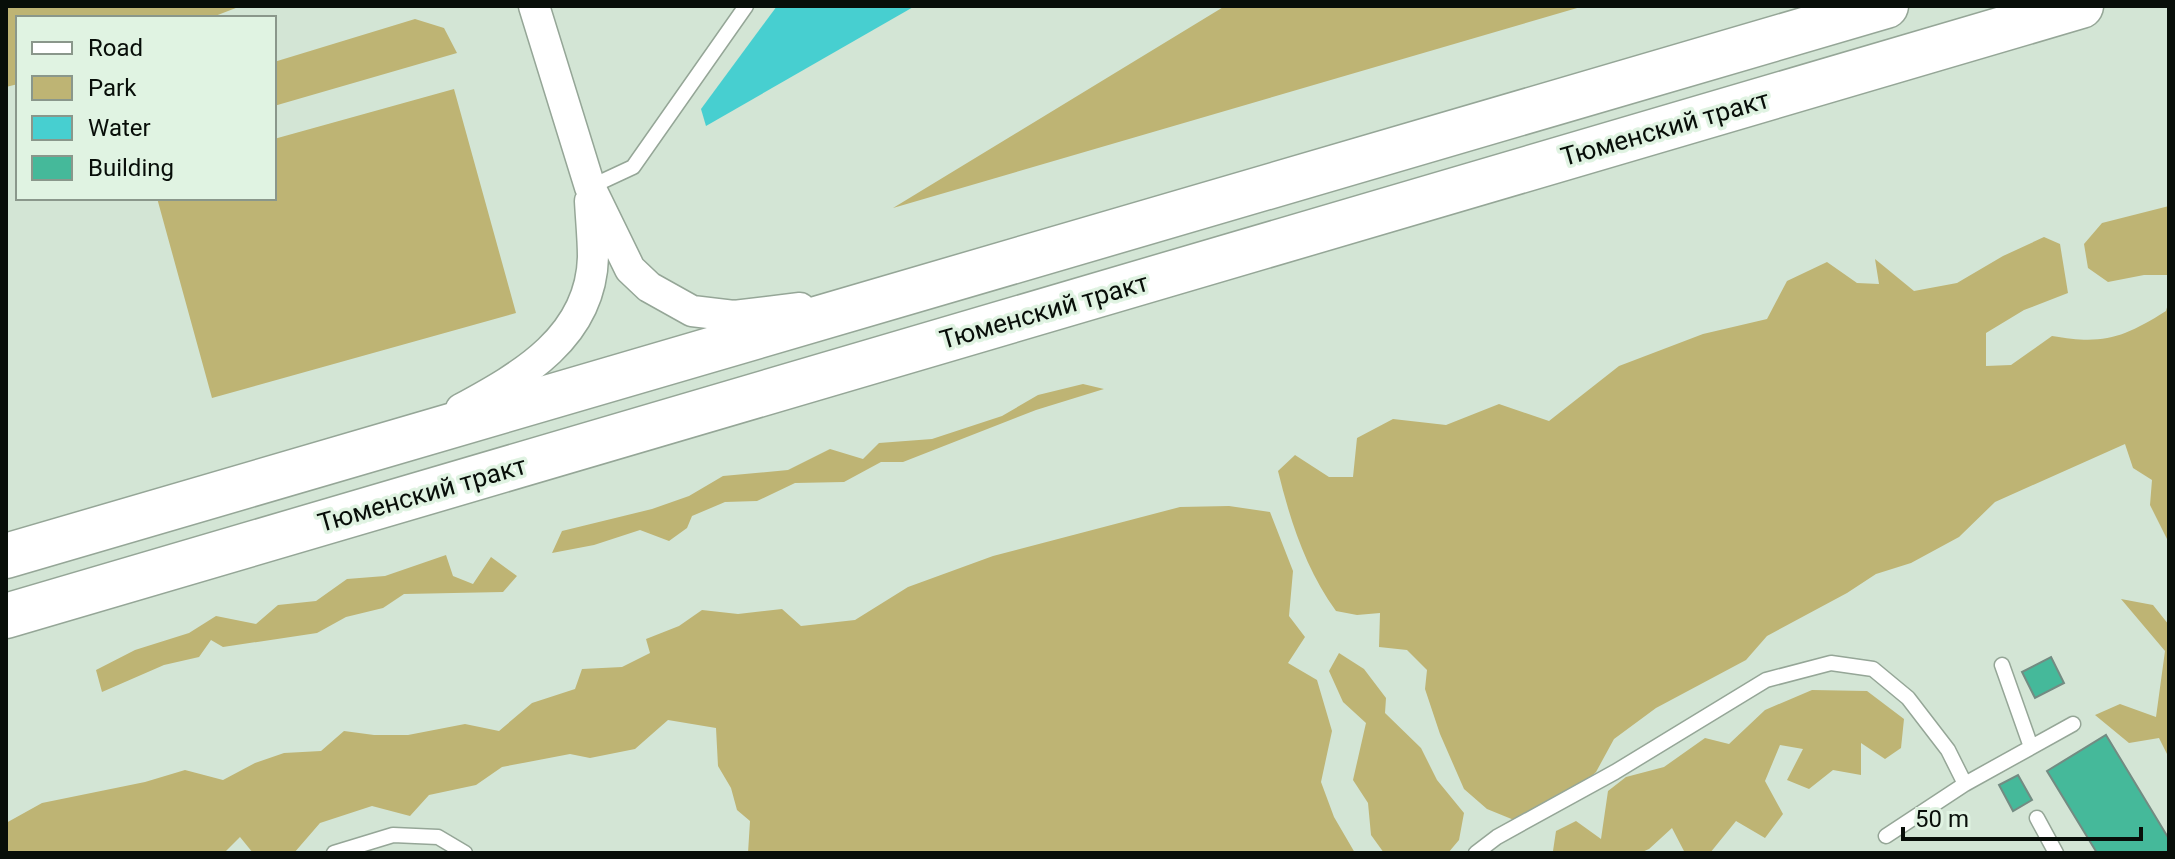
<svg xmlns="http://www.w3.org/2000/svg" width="2175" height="859" font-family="Roboto,sans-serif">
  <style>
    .green { fill: #beb474 }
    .water { fill: #47cfd0 }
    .building { fill: #45b99a; stroke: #738b82; stroke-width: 2 }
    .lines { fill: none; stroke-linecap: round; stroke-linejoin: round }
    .service-casing { stroke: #95a697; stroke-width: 17 }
    .minor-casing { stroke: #95a697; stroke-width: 33 }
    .primary-casing { stroke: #95a697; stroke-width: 47 }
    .service { stroke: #fff; stroke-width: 14 }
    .minor { stroke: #fff; stroke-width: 30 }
    .primary { stroke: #fff; stroke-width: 44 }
    .labels { text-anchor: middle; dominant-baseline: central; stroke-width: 7; stroke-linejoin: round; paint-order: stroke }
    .street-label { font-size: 26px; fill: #080e09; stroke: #e0f3e2 }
  </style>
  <rect width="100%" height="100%" fill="#d3e5d5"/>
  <path class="green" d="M 6,6 L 241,6 L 210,18 L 18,18 L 18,84 L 6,87 Z
    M 1225,6 L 1584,6 L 893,208 Z
    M 415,19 L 444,28 L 457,53 L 274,106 L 274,62 Z
    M 454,89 L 516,313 L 212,398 L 157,198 L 274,198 L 274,139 Z
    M 2169,206 L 2169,275 L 2144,275 L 2108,282 L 2088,268 L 2084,244 L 2102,223 Z
    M 2044,237 L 2060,244 L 2068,293 L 2024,310 L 1986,333 L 1986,366 L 2011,365 L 2052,336 C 2103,345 2123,338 2166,311 L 2169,300 L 2169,543 L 2150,505 L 2152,480 L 2133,468 L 2125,444 L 1995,502 L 1959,537 L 1911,563 L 1876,574 L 1847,593 L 1767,636 L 1746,660 L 1656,708 L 1614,739 L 1596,772 L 1564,802 L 1514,820 L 1487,809 L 1464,789 L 1440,734 L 1425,689 L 1427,670 L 1407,650 L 1379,647 L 1380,613 L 1357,615 L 1336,611 C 1306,570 1290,520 1278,471 L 1295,455 L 1329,477 L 1353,477 L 1357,438 L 1393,419 L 1446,425 L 1499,404 L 1549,421 L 1619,366 L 1703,334 L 1767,319 L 1787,281 L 1827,262 L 1857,283 L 1879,284 L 1875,259 L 1914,291 L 1957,283 L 2003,256 Z
    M 1083,384 L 1104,389 L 1036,410 L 903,462 L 881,462 L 844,482 L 795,483 L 757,501 L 725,502 L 692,516 L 687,528 L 669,541 L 640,530 L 594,545 L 552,553 L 562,531 L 652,509 L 689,496 L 723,476 L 788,470 L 830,449 L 863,459 L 879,443 L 932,439 L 1002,416 L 1038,395 Z
    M 1229,506 L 1270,512 L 1293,571 L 1289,616 L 1305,637 L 1288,663 L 1317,680 L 1332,731 L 1321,782 L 1334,817 L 1355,853 L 748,853 L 750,821 L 737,810 L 731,788 L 718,766 L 716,728 L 668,720 L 635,749 L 590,758 L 570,754 L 502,767 L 476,785 L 429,795 L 410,816 L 372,806 L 320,823 L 294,853 L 253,853 L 240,837 L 224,853 L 6,853 L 6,823 L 42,803 L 145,782 L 185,770 L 223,780 L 255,763 L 284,753 L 321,751 L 344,731 L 374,735 L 408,735 L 465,724 L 499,731 L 532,703 L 575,689 L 582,669 L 622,667 L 650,653 L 646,639 L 679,626 L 702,610 L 738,614 L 782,609 L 801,626 L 855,620 L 908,587 L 993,556 L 1180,507 Z
    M 446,555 L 453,576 L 473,584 L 491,557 L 517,576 L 503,592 L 404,594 L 383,608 L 346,617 L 317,633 L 223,647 L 211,640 L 199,657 L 164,665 L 102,692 L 96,670 L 135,650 L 189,633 L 216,616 L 256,624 L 278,605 L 316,601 L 347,579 L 385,576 Z
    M 2121,599 L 2153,605 L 2169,625 L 2169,766 L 2168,756 L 2159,738 L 2129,743 L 2095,715 L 2120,704 L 2156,717 L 2165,651 Z
    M 1339,653 L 1364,669 L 1386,698 L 1385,713 L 1421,748 L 1437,780 L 1464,813 L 1459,840 L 1448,853 L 1384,853 L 1371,835 L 1368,803 L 1353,780 L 1366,723 L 1343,702 L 1329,671 Z
    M 1812,690 L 1867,691 L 1904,719 L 1901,748 L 1885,759 L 1861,743 L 1861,775 L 1833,770 L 1809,789 L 1787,780 L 1803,749 L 1780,745 L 1765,781 L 1783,814 L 1765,838 L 1736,821 L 1710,853 L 1685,853 L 1672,828 L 1649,849 L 1640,853 L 1553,851 L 1556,831 L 1576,821 L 1601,839 L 1608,791 L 1626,777 L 1664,767 L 1705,738 L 1729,744 L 1765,710 Z"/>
  <path class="water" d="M 777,6 L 915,6 L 706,126 L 701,109 Z"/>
  <path class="building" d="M 2051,657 L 2064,683 L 2035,698 L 2022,672 Z
    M 2106,735 L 2169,839 L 2169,853 L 2097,853 L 2047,771 Z
    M 2018,775 L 2032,800 L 2013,811 L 1999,785 Z"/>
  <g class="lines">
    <g class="service-casing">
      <path id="service" d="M 590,187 L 633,167 L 746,6
        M 2002,665 L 2031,747
        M 2037,818 L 2056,853
        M 1886,836 L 1965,784 L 2073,724
        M 334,853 L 393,835 L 438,837 L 465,853
        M 1476,853 L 1497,837 L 1615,772 L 1766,680 L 1831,663 L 1873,669 L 1908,698 L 1948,750 L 1965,784"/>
    </g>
    <g class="minor-casing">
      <path id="minor" d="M 534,6 L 590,187 L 630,269 L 649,287 L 692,311 L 734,316 L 800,308
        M 461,409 C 522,376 591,337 593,257 C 593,239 591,220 590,201"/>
    </g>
    <g class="primary-casing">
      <path id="primary" d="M 6,556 L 1886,6
        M 6,616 L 2081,6"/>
    </g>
    <use href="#service" class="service"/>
    <use href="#minor" class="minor"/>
    <use href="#primary" class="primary"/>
  </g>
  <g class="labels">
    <g class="street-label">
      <text transform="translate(1665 128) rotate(-16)">Тюменский тракт</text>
      <text transform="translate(1044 311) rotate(-16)">Тюменский тракт</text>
      <text transform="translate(422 494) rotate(-16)">Тюменский тракт</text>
    </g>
  </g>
  <rect width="2175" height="859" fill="none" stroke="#080e09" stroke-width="16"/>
  <rect x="16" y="16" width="260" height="184" fill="#e0f3e2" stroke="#8a978b" stroke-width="2"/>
  <rect x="32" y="42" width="40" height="12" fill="#ffffff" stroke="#8a978b" stroke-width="2"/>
  <text x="88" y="56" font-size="24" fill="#080e09">Road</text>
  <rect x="32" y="76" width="40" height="24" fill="#beb474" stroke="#8a978b" stroke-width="2"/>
  <text x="88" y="96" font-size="24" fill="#080e09">Park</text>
  <rect x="32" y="116" width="40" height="24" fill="#47cfd0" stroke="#8a978b" stroke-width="2"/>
  <text x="88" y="136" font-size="24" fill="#080e09">Water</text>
  <rect x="32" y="156" width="40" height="24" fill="#45b99a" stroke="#8a978b" stroke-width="2"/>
  <text x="88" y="176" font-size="24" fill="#080e09">Building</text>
  <path d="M1903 827v12h238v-12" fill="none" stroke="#080e09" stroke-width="4"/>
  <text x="1915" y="827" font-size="24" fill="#080e09" stroke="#e0f3e2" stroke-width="6" paint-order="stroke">50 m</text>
</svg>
